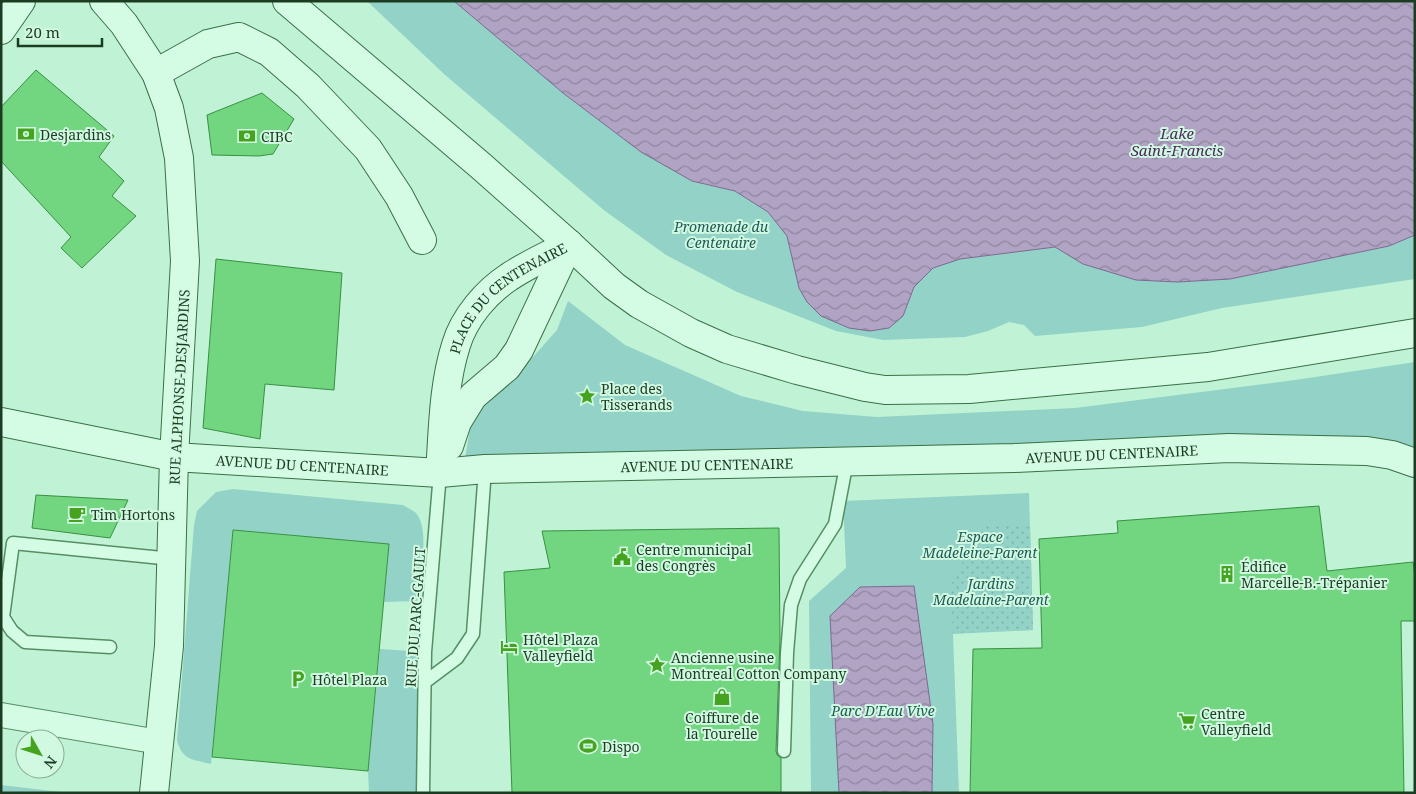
<svg xmlns="http://www.w3.org/2000/svg" width="1416" height="794" font-family="'Noto Serif',serif">
  <style>
    .green { fill: #93d2c7 }
    .garden { fill: url(#garden-dots) }
    .water { fill: url(#water-waves); stroke: #7d6993 }
    .building { fill: #72d57f; stroke: #399043 }
    .lines { fill: none; stroke-linecap: round; stroke-linejoin: round }
    .lane-casing { stroke: #568e64; stroke-width: 15 }
    .street-casing { stroke: #568e64; stroke-width: 26 }
    .secondary-casing { stroke: #397045; stroke-width: 30 }
    .lane { stroke: #d4fce5; stroke-width: 12 }
    .street { stroke: #d4fce5; stroke-width: 24 }
    .secondary { stroke: #d4fce5; stroke-width: 28 }
    .labels { text-anchor: middle; dominant-baseline: central; stroke-width: 4; stroke-linejoin: round; paint-order: stroke }
    .poi-label { font-size: 14px; fill: #1c3c22; stroke: #d1f9e2; text-anchor: start }
    .park-label { font-size: 14px; font-style: italic; fill: #205b58; stroke: #d1f9e2 }
    .street-label { font-size: 14px; fill: #1c3c22; stroke: #d1f9e2 }
    .water-label { font-size: 15px; font-style: italic; fill: #4b295d; stroke: #d1f9e2 }
  </style>
  <defs>
    <pattern id="garden-dots" width="8" height="8" patternUnits="userSpaceOnUse" patternTransform="scale(1.25)"><rect width="8" height="8" fill="#93d2c7"/><path d="M2 2h.1M6 6h.1" fill="none" stroke="#7eb5ab" stroke-width="1.8" stroke-linecap="round"/></pattern>
    <pattern id="water-waves" width="16" height="10" patternUnits="userSpaceOnUse" patternTransform="scale(1.25)"><rect width="16" height="10" fill="#b1a3c4"/><path d="M0 5q4-4 8 0t8 0" fill="none" stroke="#8f869f"/></pattern>
  </defs>
  <rect width="100%" height="100%" fill="#c0f3d5"/>
  <path class="green" d="M 367,1 L 454,1 L 563,93 L 641,152 L 692,181 L 735,191 L 768,212 L 787,235 L 799,288 L 903,316 L 914,287 L 933,268 L 960,259 L 1055,247 L 1083,264 L 1231,279 L 1389,246 L 1415,235 L 1415,279 L 1222,308 L 1142,327 L 1035,336 L 1024,325 L 1009,322 L 988,331 L 965,337 L 883,340 L 836,331 L 737,292 L 666,255 L 605,211 L 444,74 Z
    M 568,301 L 625,345 L 741,396 L 803,411 L 877,417 L 1075,408 L 1295,380 L 1415,362 L 1415,453 L 793,451 L 465,458 L 470,429 L 478,411 L 491,393 L 524,367 L 557,330 Z
    M 233,489 L 403,505 C 407,508 413,510 416,513 C 431,531 419,579 417,601 L 384,602 L 389,544 L 233,530 L 211,764 C 193,759 182,761 177,740 L 194,525 L 197,511 L 216,492 Z
    M 1029,493 L 1033,630 L 953,634 L 959,793 L 811,793 L 809,601 L 846,568 L 843,501 Z
    M 380,649 L 425,652 L 423,793 L 369,793 L 368,771 Z
    M 1,785 L 69,793 L 1,793 Z"/>
  <path class="garden" d="M 1030,524 L 1033,630 L 953,633 L 951,585 L 981,526 Z"/>
  <path class="water" d="M 454,1 L 1415,1 L 1415,235 L 1389,246 L 1230,279 L 1177,282 L 1136,280 L 1083,264 L 1055,247 L 960,259 L 933,268 L 914,287 L 903,316 L 889,328 L 870,331 L 849,328 L 821,316 L 807,302 L 799,288 L 787,236 L 768,212 L 735,191 L 692,181 L 641,152 L 563,93 Z
    M 914,586 L 933,724 L 932,793 L 839,793 L 830,616 L 860,587 Z"/>
  <path class="building" d="M 36,70 L 114,136 L 99,157 L 124,181 L 112,196 L 136,216 L 82,268 L 61,248 L 71,237 L 1,161 L 1,107 Z
    M 262,93 L 294,119 L 273,154 L 259,156 L 212,155 L 207,115 Z
    M 216,259 L 342,273 L 334,390 L 265,384 L 260,439 L 203,428 Z
    M 36,495 L 128,500 L 110,538 L 32,528 Z
    M 1319,506 L 1327,571 L 1413,562 L 1415,576 L 1415,621 L 1401,621 L 1404,793 L 970,793 L 973,649 L 1042,648 L 1039,539 L 1118,533 L 1117,521 Z
    M 779,528 L 780,640 L 776,751 L 777,755 L 781,758 L 781,793 L 512,793 L 504,572 L 550,568 L 542,531 Z
    M 233,530 L 389,544 L 368,771 L 212,757 Z"/>
  <g class="lines">
    <g class="lane-casing">
      <path id="lane" d="M 110,647 L 25,642 L 12,631 L 3,617 L 13,543 L 172,559
        M 425,682 L 457,658 L 473,634 L 485,469
        M 784,751 L 787,653 L 791,605 L 800,579 L 835,524 L 847,461
        M 423,793 L 425,652 L 440,473"/>
    </g>
    <g class="street-casing">
      <path id="street" d="M 1,715 L 159,742"/>
    </g>
    <g class="secondary-casing">
      <g id="secondary">
        <path d="M 104,1 L 124,24 L 156,73 L 169,108 L 179,158 L 185,261 L 174,457 L 169,646 L 154,793"/>
        <path d="M 287,1 L 481,166 L 569,244 L 614,286 L 639,304 L 691,333 L 727,349 L 797,370 L 865,387 L 885,390 L 969,389 L 1208,367 L 1415,333"/>
        <path d="M 1,30 L 21,1"/>
        <path d="M 156,73 L 208,44 L 239,37 L 269,52 L 308,86 L 368,149 L 399,196 L 422,240"/>
        <path id="s1" d="M 1,422 L 174,457 L 440,473 L 485,469 L 1014,458 L 1229,448 L 1367,451 L 1392,455 L 1415,463"/>
        <path d="M 449,446 L 457,422 L 473,396 L 507,367 L 519,350 L 569,244"/>
        <path id="s2" d="M 440,473 C 443,431 443,386 456,345 C 464,318 486,292 509,277 C 528,264 550,255 569,244"/>
      </g>
    </g>
    <use href="#lane" class="lane"/>
    <use href="#street" class="street"/>
    <use href="#secondary" class="secondary"/>
  </g>
  <defs>
    <g id="bank-bare" transform="scale(1.35)"><path d="M-6-4H6V4H-6ZM0-2.3a2.3 2.3 0 1 0 0 4.6a2.3 2.3 0 1 0 0-4.6Z" fill="#46a31f" stroke="#d1f9e2" stroke-width="2.5" paint-order="stroke"/></g>
    <g id="sight-bare" transform="scale(1.35)"><path d="M0-6L1.8-2.2L6-1.7L2.9 1.2L3.7 5.4L0 3.3L-3.7 5.4L-2.9 1.2L-6-1.7L-1.8-2.2Z" fill="#46a31f" stroke="#d1f9e2" stroke-width="2.5" paint-order="stroke"/></g>
    <g id="cafe-bare" transform="scale(1.35)"><path d="M-5.5-4.5H6V0H3Q3 3.5 0 3.5H-2.5Q-5.5 3.5-5.5 0ZM3-3.2v2h1.7v-2ZM-6 4.5H4V6H-6Z" fill="#46a31f" stroke="#d1f9e2" stroke-width="2.5" paint-order="stroke"/></g>
    <g id="civic-bare" transform="scale(1.35)"><path d="M-.6-6.5H3V-4.5H.6V-3L4-1V1h2V6H-6V1h2V-1L-.6-3ZM-1.2 2.5V6h2.4V2.5Z" fill="#46a31f" stroke="#d1f9e2" stroke-width="2.5" paint-order="stroke"/></g>
    <g id="building-bare" transform="scale(1.35)"><path d="M-4-6H4V6H1V3H-1V6H-4ZM-2.5-4.3h1.7v1.8h-1.7ZM.8-4.3h1.7v1.8H.8ZM-2.5-1h1.7V.8h-1.7ZM.8-1h1.7V.8H.8Z" fill="#46a31f" stroke="#d1f9e2" stroke-width="2.5" paint-order="stroke"/></g>
    <g id="hotel-bare" transform="scale(1.35)"><path d="M-6-4.5h1.5V1H6V5H4.5V3h-9V5H-6ZM-4 0a1.8 1.8 0 1 1 3.6 0ZM.5 0V-2.5h3Q6-2.5 6 0Z" fill="#46a31f" stroke="#d1f9e2" stroke-width="2.5" paint-order="stroke"/></g>
    <g id="parking-bare" transform="scale(1.35)"><path d="M-3.5-5.5H1a3.5 3.5 0 0 1 0 7H-1V5.5H-3.5ZM-1-3.4V-.6H.8a1.4 1.4 0 0 0 0-2.8Z" fill="#46a31f" stroke="#d1f9e2" stroke-width="2.5" paint-order="stroke"/></g>
    <g id="shop-bare" transform="scale(1.35)"><path d="M-5-2.5h2.3a2.7 3.5 0 0 1 5.4 0H5L5.5 6h-11ZM-1.5-2.5h3a1.5 2.3 0 0 0-3 0Z" fill="#46a31f" stroke="#d1f9e2" stroke-width="2.5" paint-order="stroke"/></g>
    <g id="supermarket-bare" transform="scale(1.35)"><path d="M-6-5.5h2.5l.6 2H6L4.5 2H-2.5L-4.4-4H-6ZM-1.5 3.2a1.3 1.3 0 1 0 .1 0ZM3 3.2a1.3 1.3 0 1 0 .1 0Z" fill="#46a31f" stroke="#d1f9e2" stroke-width="2.5" paint-order="stroke"/></g>
    <g id="stadium-bare" transform="scale(1.35)"><path d="M0-5a6.5 5 0 1 0 0 10a6.5 5 0 1 0 0-10ZM-3.5-1.8h7v3.6h-7Z" fill="#46a31f" stroke="#d1f9e2" stroke-width="2.5" paint-order="stroke"/></g>
  </defs>
  <g fill-rule="evenodd">
    <use href="#bank-bare" x="26" y="134"/>
    <use href="#bank-bare" x="247" y="136"/>
    <use href="#sight-bare" x="587" y="396"/>
    <use href="#cafe-bare" x="77" y="514"/>
    <use href="#civic-bare" x="622" y="557"/>
    <use href="#building-bare" x="1227" y="574"/>
    <use href="#hotel-bare" x="509" y="647"/>
    <use href="#sight-bare" x="657" y="665"/>
    <use href="#parking-bare" x="298" y="679"/>
    <use href="#shop-bare" x="722" y="697"/>
    <use href="#supermarket-bare" x="1187" y="721"/>
    <use href="#stadium-bare" x="588" y="746"/>
  </g>
  <g class="labels">
    <g class="poi-label">
      <text x="40" y="134">Desjardins</text>
      <text x="261" y="136">CIBC</text>
      <text x="601" y="388">Place des<tspan x="601" dy="16">Tisserands</tspan></text>
      <text x="91" y="514">Tim Hortons</text>
      <text x="636" y="549">Centre municipal<tspan x="636" dy="16">des Congrès</tspan></text>
      <text x="1241" y="566">Édifice<tspan x="1241" dy="16">Marcelle-B.-Trépanier</tspan></text>
      <text x="523" y="639">Hôtel Plaza<tspan x="523" dy="16">Valleyfield</tspan></text>
      <text x="671" y="657">Ancienne usine<tspan x="671" dy="16">Montreal Cotton Company</tspan></text>
      <text x="312" y="679">Hôtel Plaza</text>
      <text x="1201" y="713">Centre<tspan x="1201" dy="16">Valleyfield</tspan></text>
      <text x="722" y="717" text-anchor="middle">Coiffure de<tspan x="722" dy="16">la Tourelle</tspan></text>
      <text x="602" y="746">Dispo</text>
    </g>
    <g class="park-label">
      <text x="721" y="226">Promenade du<tspan x="721" dy="16">Centenaire</tspan></text>
      <text x="980" y="536">Espace<tspan x="980" dy="16">Madeleine-Parent</tspan></text>
      <text x="991" y="583">Jardins<tspan x="991" dy="16">Madelaine-Parent</tspan></text>
      <text x="883" y="710">Parc D'Eau Vive</text>
    </g>
    <g class="street-label">
      <text stroke="none"><textPath href="#s2" startOffset="201">PLACE DU CENTENAIRE</textPath></text>
      <text transform="translate(179 387) rotate(-87)">RUE ALPHONSE-DESJARDINS</text>
      <text stroke="none"><textPath href="#s1" startOffset="1115">AVENUE DU CENTENAIRE</textPath></text>
      <text stroke="none"><textPath href="#s1" startOffset="710">AVENUE DU CENTENAIRE</textPath></text>
      <text stroke="none"><textPath href="#s1" startOffset="305">AVENUE DU CENTENAIRE</textPath></text>
      <text transform="translate(415 617) rotate(-86)">RUE DU PARC-GAULT</text>
    </g>
    <g class="water-label">
      <text x="1177" y="133">Lake<tspan x="1177" dy="17">Saint-Francis</tspan></text>
    </g>
  </g>
  <rect width="1416" height="794" fill="none" stroke="#1c3c22" stroke-width="5"/>
  <g transform="translate(40 754) rotate(129)"><circle r="24" fill="#d1f9e2" stroke="#89ad95"/>
  <path d="M0-4L9 19L0 12L-9 19Z" fill="#46a31f"/>
  <text y="-8" font-size="14" font-weight="bold" text-anchor="middle" fill="#1c3c22">N</text>
  </g>
  <path d="M18 38v8h84v-8" fill="none" stroke="#1c3c22" stroke-width="2.5"/>
  <text x="25" y="38" font-size="15" fill="#1c3c22" stroke="#d1f9e2" stroke-width="4" paint-order="stroke">20 m</text>
</svg>
